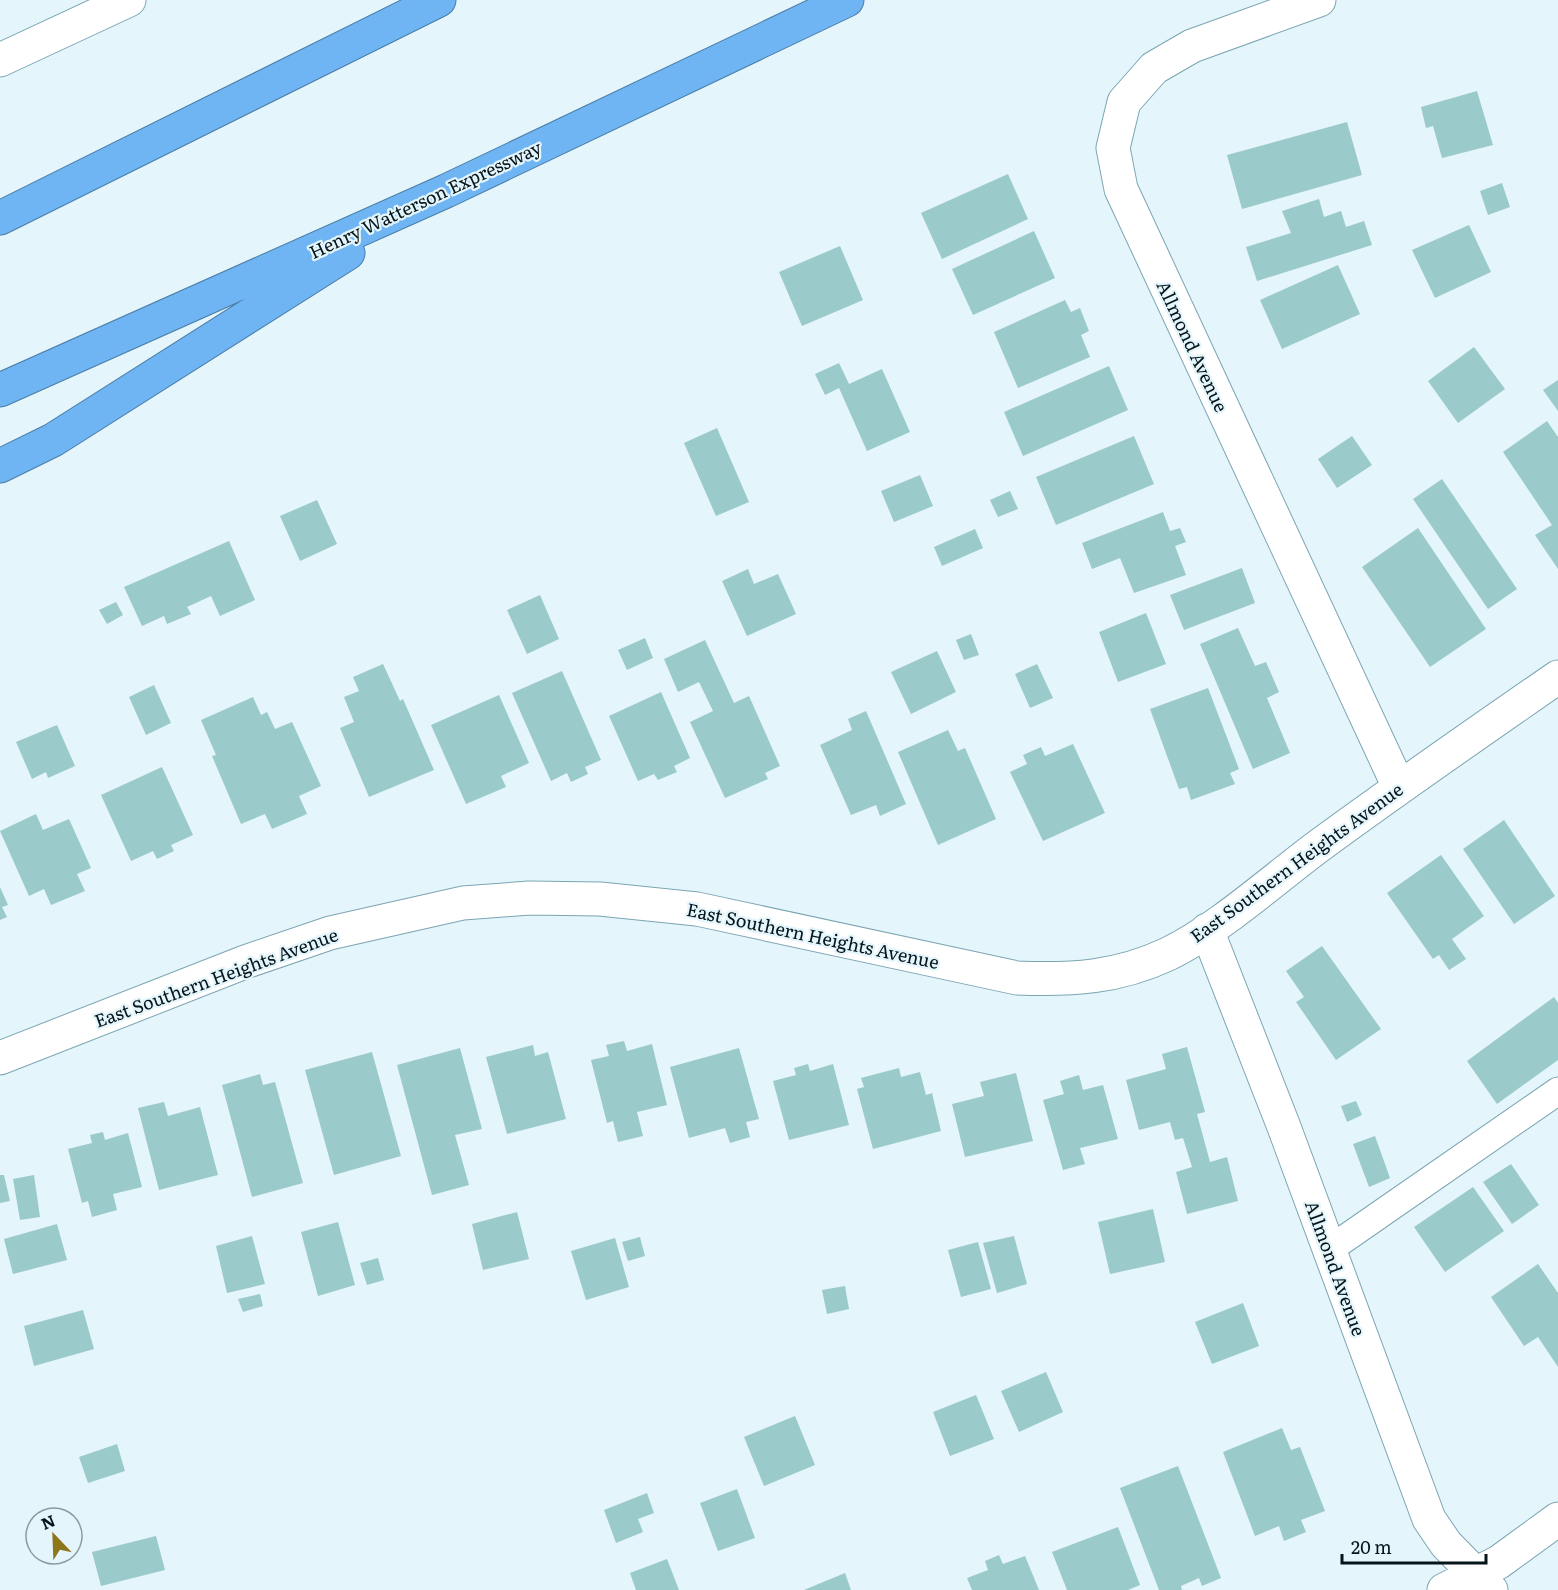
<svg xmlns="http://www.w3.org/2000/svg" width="1558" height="1590" font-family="Literata,serif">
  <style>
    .building { fill: #9bcaca }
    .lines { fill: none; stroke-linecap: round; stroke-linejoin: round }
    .lane-casing { stroke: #7ba5b3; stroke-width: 29 }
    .street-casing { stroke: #7ba5b3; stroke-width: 35 }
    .highway-casing { stroke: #4a7da7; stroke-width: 35 }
    .lane { stroke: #fff; stroke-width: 27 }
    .street { stroke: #fff; stroke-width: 33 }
    .highway { stroke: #6fb5f3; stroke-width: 33 }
    .labels { text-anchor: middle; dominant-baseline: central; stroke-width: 4.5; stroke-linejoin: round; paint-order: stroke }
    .street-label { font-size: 18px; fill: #05151a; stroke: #e4f5fb }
  </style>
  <rect width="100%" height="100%" fill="#e4f5fb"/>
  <path class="building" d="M 1477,91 L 1493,145 L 1442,158 L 1433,126 L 1426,128 L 1421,107 Z
    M 1347,122 L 1362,175 L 1242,209 L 1227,155 Z
    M 1008,174 L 1028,219 L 942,259 L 921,213 Z
    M 1502,183 L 1510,207 L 1488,215 L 1480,191 Z
    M 1319,199 L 1324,217 L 1341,211 L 1346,227 L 1364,221 L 1372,245 L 1257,281 L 1246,247 L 1291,233 L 1282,211 Z
    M 1469,225 L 1491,272 L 1435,298 L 1412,250 Z
    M 1034,231 L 1055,278 L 973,315 L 952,269 Z
    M 840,246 L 863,300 L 802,326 L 779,272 Z
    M 1338,265 L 1360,314 L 1282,349 L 1260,300 Z
    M 1065,300 L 1071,312 L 1080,308 L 1089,331 L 1081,335 L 1090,357 L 1018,388 L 994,332 Z
    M 1474,347 L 1505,389 L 1458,423 L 1428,381 Z
    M 839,363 L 849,384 L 882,369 L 910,432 L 867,451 L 839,388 L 825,395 L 815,374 Z
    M 1109,366 L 1128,410 L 1023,456 L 1004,412 Z
    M 1558,380 L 1558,411 L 1543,390 Z
    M 1547,421 L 1558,437 L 1558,569 L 1535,535 L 1552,525 L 1503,452 Z
    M 717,428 L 749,502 L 716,516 L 684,443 Z
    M 1134,436 L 1154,484 L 1056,525 L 1036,477 Z
    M 1352,436 L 1372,465 L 1337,488 L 1318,459 Z
    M 920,475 L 933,506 L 894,522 L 881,491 Z
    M 1442,479 L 1517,589 L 1488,609 L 1413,499 Z
    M 1010,491 L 1018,509 L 998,517 L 990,500 Z
    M 317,500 L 337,544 L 300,561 L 280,516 Z
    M 1163,512 L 1170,531 L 1180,528 L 1186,542 L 1175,546 L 1186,575 L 1134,593 L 1120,558 L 1092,569 L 1082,543 Z
    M 1418,528 L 1486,629 L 1430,667 L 1362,567 Z
    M 975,529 L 983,548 L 942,566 L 934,547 Z
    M 229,541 L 255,600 L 220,616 L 211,596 L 187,607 L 191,614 L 167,624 L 164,616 L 142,626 L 124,587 Z
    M 1242,568 L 1255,603 L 1184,630 L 1170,595 Z
    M 748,569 L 754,584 L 778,574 L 796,614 L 747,636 L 722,581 Z
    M 540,595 L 559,639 L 527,654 L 507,610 Z
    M 116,602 L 123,615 L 107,624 L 99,610 Z
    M 1146,613 L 1166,664 L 1118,682 L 1099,632 Z
    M 1238,628 L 1255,666 L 1266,662 L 1279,692 L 1267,698 L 1290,753 L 1253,769 L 1200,644 Z
    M 971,634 L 979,655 L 964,660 L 956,640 Z
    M 645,638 L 653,658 L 627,670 L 618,650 Z
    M 705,640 L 734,703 L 749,696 L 780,766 L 765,773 L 768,779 L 725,798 L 690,722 L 713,711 L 699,682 L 678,692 L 664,659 Z
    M 937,651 L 956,692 L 911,714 L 891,672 Z
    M 383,664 L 400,701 L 403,699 L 434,770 L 369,797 L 340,728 L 354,722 L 344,697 L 359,691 L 353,677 Z
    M 1037,664 L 1053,698 L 1030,708 L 1015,674 Z
    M 562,671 L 601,760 L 585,767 L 588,774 L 571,782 L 567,773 L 551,781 L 512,693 Z
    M 154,685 L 171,723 L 146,735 L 129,697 Z
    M 1208,688 L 1239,769 L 1230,773 L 1235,784 L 1191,800 L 1187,787 L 1179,789 L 1150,709 Z
    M 661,692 L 690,758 L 674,766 L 677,772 L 658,780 L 654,774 L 638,781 L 609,716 Z
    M 499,695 L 529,763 L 501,776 L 506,787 L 466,804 L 431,725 Z
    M 253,697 L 261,715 L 267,712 L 275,729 L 292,722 L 321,786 L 299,796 L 307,814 L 272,829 L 265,814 L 241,824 L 212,756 L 216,755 L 201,720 Z
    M 866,711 L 906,804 L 880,816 L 876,805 L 851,815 L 820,745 L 852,730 L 848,719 Z
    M 57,725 L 75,766 L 48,778 L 46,772 L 32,779 L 16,742 Z
    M 948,730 L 958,751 L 965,748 L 996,819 L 938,845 L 898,752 Z
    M 1073,744 L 1105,813 L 1043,841 L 1010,772 L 1027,764 L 1023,755 L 1041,747 L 1045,756 Z
    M 162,767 L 193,835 L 171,845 L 174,851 L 157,859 L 153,851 L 131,861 L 101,795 Z
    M 36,814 L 43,830 L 69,819 L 91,868 L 77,874 L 85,891 L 51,905 L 44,889 L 29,896 L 0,831 Z
    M 1504,820 L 1555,896 L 1514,924 L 1463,849 Z
    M 1441,855 L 1484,916 L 1452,939 L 1466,959 L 1449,970 L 1439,955 L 1433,959 L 1387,893 Z
    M 0,887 L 8,905 L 2,907 L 7,917 L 0,920 Z
    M 1322,946 L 1381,1029 L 1336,1060 L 1296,1002 L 1304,997 L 1286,971 Z
    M 1554,997 L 1558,1003 L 1558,1060 L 1497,1104 L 1467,1061 Z
    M 624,1041 L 627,1051 L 652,1044 L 667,1105 L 637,1112 L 643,1136 L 618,1142 L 613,1121 L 607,1123 L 591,1060 L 609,1056 L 606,1045 Z
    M 533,1045 L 535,1056 L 548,1052 L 566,1119 L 507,1134 L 486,1057 Z
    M 1187,1047 L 1205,1112 L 1197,1114 L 1210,1162 L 1227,1157 L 1238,1201 L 1187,1214 L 1176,1172 L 1192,1167 L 1183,1138 L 1175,1140 L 1170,1122 L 1139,1130 L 1126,1080 L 1166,1069 L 1162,1054 Z
    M 460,1048 L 482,1129 L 455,1135 L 469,1185 L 432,1195 L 397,1065 Z
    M 739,1048 L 759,1119 L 746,1122 L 750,1137 L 730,1143 L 725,1128 L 689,1138 L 670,1067 Z
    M 372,1052 L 401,1156 L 334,1175 L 305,1070 Z
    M 808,1064 L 810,1071 L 833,1064 L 849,1125 L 789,1140 L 773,1081 L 796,1075 L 794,1068 Z
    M 899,1068 L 901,1077 L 920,1072 L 926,1095 L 932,1093 L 941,1131 L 873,1149 L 857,1089 L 864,1087 L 861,1078 Z
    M 1016,1073 L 1033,1141 L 965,1157 L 952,1104 L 984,1096 L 980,1082 Z
    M 260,1074 L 263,1085 L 275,1082 L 303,1183 L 252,1197 L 222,1085 Z
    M 1079,1075 L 1083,1090 L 1103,1085 L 1118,1139 L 1080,1148 L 1085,1164 L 1063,1170 L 1043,1100 L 1064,1094 L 1060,1081 Z
    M 1356,1101 L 1362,1115 L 1347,1122 L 1341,1106 Z
    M 164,1102 L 168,1116 L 200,1107 L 218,1175 L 159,1190 L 138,1108 Z
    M 103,1132 L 105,1140 L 128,1133 L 142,1187 L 113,1194 L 117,1210 L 92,1217 L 88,1201 L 82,1203 L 68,1149 L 92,1143 L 90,1135 Z
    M 1375,1136 L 1390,1178 L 1369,1187 L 1353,1144 Z
    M 1511,1164 L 1539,1205 L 1512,1224 L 1483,1182 Z
    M 0,1175 L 4,1175 L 10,1201 L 0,1203 Z
    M 34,1175 L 40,1217 L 20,1220 L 13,1179 Z
    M 1473,1187 L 1504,1231 L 1445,1272 L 1414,1227 Z
    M 1153,1209 L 1165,1262 L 1110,1274 L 1098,1222 Z
    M 517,1212 L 529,1259 L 483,1270 L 472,1224 Z
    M 338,1222 L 355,1285 L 318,1296 L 301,1232 Z
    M 57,1224 L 67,1260 L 13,1274 L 4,1239 Z
    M 252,1236 L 265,1284 L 227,1293 L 216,1246 Z
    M 1014,1236 L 1027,1284 L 997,1293 L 983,1243 Z
    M 640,1237 L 645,1256 L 628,1261 L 622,1242 Z
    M 615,1238 L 629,1287 L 586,1300 L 571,1251 Z
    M 978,1242 L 991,1289 L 961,1297 L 948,1250 Z
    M 378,1258 L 384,1280 L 367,1285 L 360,1263 Z
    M 1538,1264 L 1558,1293 L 1558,1367 L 1538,1337 L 1524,1346 L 1491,1297 Z
    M 845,1286 L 849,1309 L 827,1314 L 822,1290 Z
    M 260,1294 L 263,1306 L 243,1312 L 238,1299 Z
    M 1243,1303 L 1259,1346 L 1212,1364 L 1195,1322 Z
    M 83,1310 L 94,1349 L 34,1366 L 24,1326 Z
    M 1046,1372 L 1063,1412 L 1019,1432 L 1001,1391 Z
    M 976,1395 L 994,1439 L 950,1456 L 933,1412 Z
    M 795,1416 L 815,1465 L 764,1486 L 744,1437 Z
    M 1282,1428 L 1291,1450 L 1300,1447 L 1325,1511 L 1301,1520 L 1306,1532 L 1284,1541 L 1279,1526 L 1255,1536 L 1223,1452 Z
    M 117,1444 L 125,1471 L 88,1483 L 79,1457 Z
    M 1178,1466 L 1221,1578 L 1202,1586 L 1199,1578 L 1181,1586 L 1182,1590 L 1159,1590 L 1120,1488 Z
    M 737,1489 L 755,1538 L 718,1551 L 700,1503 Z
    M 647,1493 L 654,1513 L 638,1519 L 643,1532 L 616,1543 L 604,1510 Z
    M 1118,1527 L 1140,1585 L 1128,1590 L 1067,1590 L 1052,1552 Z
    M 156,1536 L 165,1570 L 101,1586 L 92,1552 Z
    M 999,1555 L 1003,1564 L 1025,1556 L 1039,1590 L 972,1590 L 967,1578 L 988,1570 L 985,1561 Z
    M 667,1559 L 679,1590 L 636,1590 L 630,1573 Z
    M 845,1573 L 851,1590 L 804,1590 Z"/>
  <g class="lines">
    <g class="lane-casing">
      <path id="lane" d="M 1330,1249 L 1558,1091"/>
    </g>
    <g class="street-casing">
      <path id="street" d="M 1319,0 L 1192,46 L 1154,68 L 1124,102 L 1113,148 L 1121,189 L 1399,787
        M 0,60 L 129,0
        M 1207,930 L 1284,1127 L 1429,1519 L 1446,1544 L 1491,1590
        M 0,1058 L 245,962 L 330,933 L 463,903 L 529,898 L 600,899 L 697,909 L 1017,978 C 1072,980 1117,978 1168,954 C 1216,931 1272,881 1316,848 C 1396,789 1477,733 1558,677
        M 1444,1590 L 1499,1562 L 1558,1519"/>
    </g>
    <g class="highway-casing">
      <path id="highway" d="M 0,218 L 439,0
        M 0,390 L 446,191 L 847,0
        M 0,466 L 53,440 L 348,253"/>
    </g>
    <use href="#lane" class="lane"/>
    <use href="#street" class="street"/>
    <use href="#highway" class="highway"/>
  </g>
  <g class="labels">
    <g class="street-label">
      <text transform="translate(425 199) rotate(-25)">Henry Watterson Expressway</text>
      <text transform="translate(1193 346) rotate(65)">Allmond Avenue</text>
      <text transform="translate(1296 862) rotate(-36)">East Southern Heights Avenue</text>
      <text transform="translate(813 935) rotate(12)">East Southern Heights Avenue</text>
      <text transform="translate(216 977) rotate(-20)">East Southern Heights Avenue</text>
      <text transform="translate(1336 1268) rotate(70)">Allmond Avenue</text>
    </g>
  </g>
  <g transform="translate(54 1536) rotate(337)"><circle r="28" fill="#e4f5fb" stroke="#8b9ba1" stroke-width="1.5"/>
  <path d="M0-4.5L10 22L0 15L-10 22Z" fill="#8e761b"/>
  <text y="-9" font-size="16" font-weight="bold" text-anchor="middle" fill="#05151a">N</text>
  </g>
  <path d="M1342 1554v9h144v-9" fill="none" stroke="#05151a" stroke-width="3"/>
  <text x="1351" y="1554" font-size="18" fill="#05151a" stroke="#e4f5fb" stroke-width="4.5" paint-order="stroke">20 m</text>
</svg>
